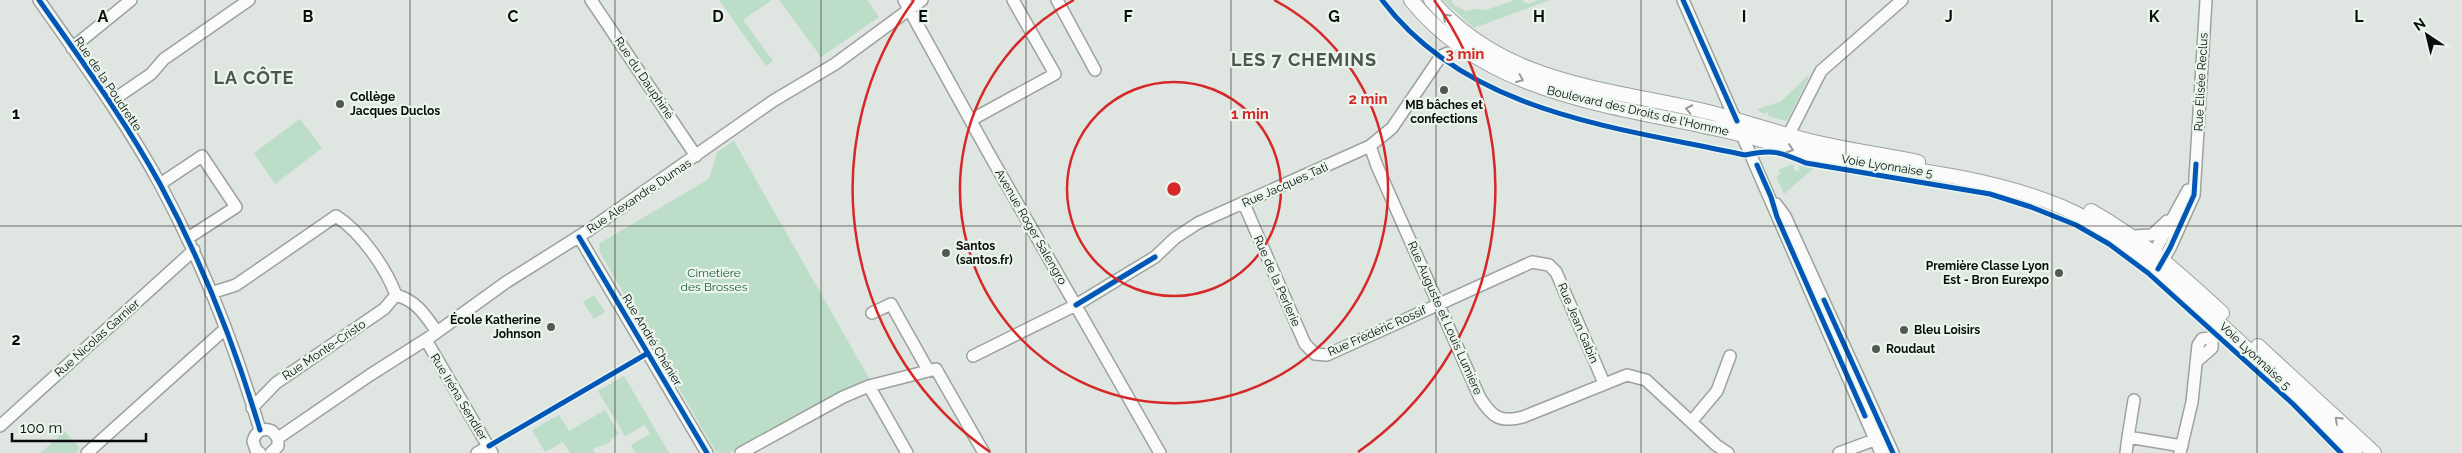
<svg xmlns="http://www.w3.org/2000/svg" width="2462" height="453" font-family="Raleway,sans-serif">
  <style>
    .green { fill: #bcddc7 }
    .lines { fill: none; stroke-linecap: round; stroke-linejoin: round }
    .minor-casing { stroke: #9ea29f; stroke-width: 14 }
    .major-casing { stroke: #9ea29f; stroke-width: 16 }
    .minor { stroke: #fafbfa; stroke-width: 11 }
    .major { stroke: #fafbfa; stroke-width: 14 }
    .cycleway-casing { stroke: #eaf6ed; stroke-width: 8 }
    .cycleway { stroke: #0057b8; stroke-width: 5 }
    .oneway { stroke: #9a9b9a }
    .grid { fill: none; stroke: #090c0a; stroke-width: 1; stroke-opacity: 0.55 }
    .ring { fill: none; stroke: #d62828; stroke-width: 2.5 }
    .poi-dot { fill: #545855; stroke: #eaf6ed; stroke-width: 2 }
    .labels { text-anchor: middle; dominant-baseline: central; stroke-width: 4.5; stroke-linejoin: round; paint-order: stroke }
    .street-label { font-size: 12px; fill: #090c0a; stroke: #eaf6ed }
    .poi-label { font-size: 12px; font-weight: bold; fill: #090c0a; stroke: #eaf6ed; text-anchor: start }
    .park-label { font-size: 12px; fill: #1e5e3a; stroke: #eaf6ed }
    .district-label { font-size: 18px; font-weight: bold; letter-spacing: 1px; fill: #4b554e; stroke: #eaf6ed }
    .grid-label { font-size: 16px; text-anchor: middle; font-weight: bold; fill: #090c0a; stroke: #eaf6ed; stroke-width: 4.5; stroke-linejoin: round; paint-order: stroke }
    .centre { fill: #d62828; stroke: #eaf6ed; stroke-width: 2.5 }
    .ring-label { font-size: 15px; text-anchor: middle; font-weight: bold; fill: #d62828; stroke: #eaf6ed; stroke-width: 4.5; stroke-linejoin: round; paint-order: stroke }
  </style>
  <rect width="100%" height="100%" fill="#dfe5e1"/>
  <path class="green" d="M 719,0 L 772,0 L 743,20 L 773,61 L 766,66 Z
    M 779,0 L 867,0 L 879,17 L 821,57 Z
    M 1443,0 L 1451,0 L 1455,6 L 1466,11 L 1474,9 L 1486,10 L 1515,0 L 1521,0 L 1529,4 L 1538,0 L 1550,0 L 1474,28 Z
    M 1810,74 L 1787,121 L 1768,116 L 1768,112 L 1763,114 L 1757,109 L 1780,102 Z
    M 300,119 L 322,148 L 275,184 L 254,153 Z
    M 734,141 L 870,380 L 832,395 L 729,453 L 716,452 L 599,251 L 600,243 L 709,179 L 717,152 Z
    M 1790,165 L 1794,165 L 1793,168 L 1796,171 L 1799,170 L 1799,166 L 1815,167 L 1784,194 L 1776,177 L 1780,174 L 1778,170 Z
    M 594,295 L 605,312 L 594,319 L 583,302 Z
    M 624,376 L 669,453 L 635,453 L 631,445 L 650,434 L 645,425 L 625,436 L 598,391 Z
    M 605,410 L 619,434 L 610,440 L 611,442 L 593,449 L 595,453 L 570,453 L 563,442 L 545,452 L 532,430 L 559,415 L 569,431 Z
    M 58,424 L 80,448 L 75,453 L 40,453 L 59,437 L 52,429 Z"/>
  <g class="lines">
    <g class="minor-casing">
      <path id="minor" d="M 39,0 C 81,60 125,120 160,184 C 202,262 235,346 260,430
        M 591,0 L 696,156
        M 904,0 L 988,152 L 1160,453
        M 1057,0 L 1095,70
        M 1683,0 L 1881,453
        M 72,48 L 131,0
        M 110,102 L 151,74 L 164,59 L 249,0
        M 971,120 L 1055,74 L 1013,0
        M 1789,134 L 1821,71 L 1902,0
        M 1370,146 L 1377,166 L 1480,398 C 1492,417 1500,423 1523,417 L 1627,375 L 1646,380 L 1716,445 L 1728,453
        M 160,184 L 202,156 L 236,207 L 188,238
        M 1244,204 L 1305,344 L 1315,354 L 1327,355 L 1532,262 L 1549,265 L 1556,272 L 1604,383
        M 1776,204 L 1785,216 L 1893,453
        M 2132,236 L 2152,235 L 2167,221
        M 579,237 L 707,453
        M 2150,260 L 2188,190
        M 2159,267 L 2170,248 L 2194,195 L 2206,0
        M 211,293 L 236,285 L 336,216 C 361,232 386,268 396,295 C 417,301 425,315 437,332
        M 872,313 L 891,304 L 928,370
        M 426,340 L 492,453
        M 973,356 L 1076,305 L 1155,257 L 1175,238 L 1198,223 L 1370,146 L 1392,128 L 1441,56 L 1448,53
        M 869,386 L 907,453
        M 2134,400 L 2128,437 L 2182,446
        M 252,408 L 276,383 L 384,309 L 396,295
        M 1691,422 L 1717,391 L 1730,356
        M 0,426 L 194,250
        M 278,438 L 370,375 L 433,335 L 505,283 L 589,230 L 773,101 L 835,64 L 922,0
        M 87,453 L 225,329
        M 260,453 L 256,450 L 253,441 C 256,431 263,427 272,431 L 278,438 L 278,446 L 271,453
        M 477,453 L 489,446
        M 741,453 L 843,397 L 869,386 L 936,369 L 984,453
        M 1839,453 L 1882,437
        M 2126,453 L 2128,437
        M 2180,453 L 2192,402 L 2198,345 L 2202,339 L 2209,338 L 2212,341 L 2212,348 L 2197,361"/>
    </g>
    <g class="major-casing">
      <path id="major" d="M 1411,0 C 1486,93 1605,104 1713,128 C 1733,132 1752,137 1771,143 C 1785,147 1799,153 1813,155 C 1896,169 1983,174 2062,207 C 2111,228 2150,262 2190,297 C 2247,347 2301,400 2355,453
        M 1431,0 C 1504,86 1610,88 1712,113 C 1746,122 1780,134 1814,142 C 1848,150 1883,155 1918,162
        M 2091,211 C 2141,239 2181,275 2222,313
        M 2258,346 L 2374,453"/>
    </g>
    <use href="#minor" class="minor"/>
    <use href="#major" class="major"/>
    <g class="cycleway-casing">
      <path id="cycleway" d="M 39,0 C 81,60 125,120 160,184 C 202,262 235,346 260,430
        M 1382,0 C 1468,114 1617,127 1745,155 C 1773,149 1780,152 1806,163 L 1990,194 L 2031,207 L 2076,225 L 2109,244 L 2148,273 L 2293,404 L 2341,453
        M 1683,0 L 1737,121
        M 1757,165 L 1771,197 L 1777,217 L 1865,416
        M 579,237 L 707,453
        M 2158,269 L 2170,248 L 2194,195 L 2196,164
        M 1824,300 L 1893,453
        M 1076,305 L 1155,257
        M 489,446 L 648,353"/>
    </g>
    <use href="#cycleway" class="cycleway"/>
  </g>
  <defs><path id="oneway-chevron" d="M-2-3.5L2.5 0L-2 3.5" fill="none" stroke-width="1.6" stroke-linecap="round" stroke-linejoin="round" transform="scale(1.25)"/></defs>
  <g class="oneway">
    <use href="#oneway-chevron" transform="translate(1446 17) rotate(-137)"/>
    <use href="#oneway-chevron" transform="translate(1520 79) rotate(24)"/>
    <use href="#oneway-chevron" transform="translate(1689 109) rotate(-168)"/>
    <use href="#oneway-chevron" transform="translate(1790 149) rotate(18)"/>
    <use href="#oneway-chevron" transform="translate(2338 420) rotate(-137)"/>
  </g>
  <path class="grid" d="M 205,0 L 205,453M 410,0 L 410,453M 615,0 L 615,453M 821,0 L 821,453M 1026,0 L 1026,453M 1231,0 L 1231,453M 1436,0 L 1436,453M 1641,0 L 1641,453M 1846,0 L 1846,453M 2052,0 L 2052,453M 2257,0 L 2257,453M 0,226 L 2462,226"/>
  <g class="ring">
    <circle cx="1174" cy="189" r="107"/>
    <path d="M1274 0A214 214 0 1 1 1074 0"/>
    <path d="M990 452A321 321 0 0 1 914 0M1434 0A321 321 0 0 1 1358 452"/>
  </g>
  <g class="poi-dot">
    <circle cx="1444" cy="90" r="5"/>
    <circle cx="340" cy="104" r="5"/>
    <circle cx="946" cy="253" r="5"/>
    <circle cx="2059" cy="273" r="5"/>
    <circle cx="551" cy="327" r="5"/>
    <circle cx="1904" cy="330" r="5"/>
    <circle cx="1876" cy="349" r="5"/>
  </g>
  <g class="labels">
    <g class="street-label">
      <text transform="translate(644 78) rotate(56)">Rue du Dauphiné</text>
      <text transform="translate(2201 82) rotate(-87)">Rue Élisée Reclus</text>
      <text transform="translate(108 84) rotate(56)">Rue de la Poudrette</text>
      <text transform="translate(1638 111) rotate(13)">Boulevard des Droits de l'Homme</text>
      <text transform="translate(1887 166) rotate(9)">Voie Lyonnaise 5</text>
      <text transform="translate(1285 185) rotate(-24)">Rue Jacques Tati</text>
      <text transform="translate(639 196) rotate(-34)">Rue Alexandre Dumas</text>
      <text transform="translate(1031 227) rotate(60)">Avenue Roger Salengro</text>
      <text transform="translate(1277 281) rotate(66)">Rue de la Perlerie</text>
      <text transform="translate(1445 318) rotate(66)">Rue Auguste et Louis Lumière</text>
      <text transform="translate(1578 323) rotate(67)">Rue Jean Gabin</text>
      <text transform="translate(1377 331) rotate(-24)">Rue Frédéric Rossif</text>
      <text transform="translate(97 338) rotate(-42)">Rue Nicolas Garnier</text>
      <text transform="translate(652 340) rotate(59)">Rue André Chénier</text>
      <text transform="translate(324 350) rotate(-34)">Rue Monte-Cristo</text>
      <text transform="translate(2255 356) rotate(43)">Voie Lyonnaise 5</text>
      <text transform="translate(459 397) rotate(59)">Rue Iréna Sendler</text>
    </g>
    <g class="poi-label">
      <text x="350" y="97">Collège<tspan x="350" dy="14">Jacques Duclos</tspan></text>
      <text x="1444" y="105" text-anchor="middle">MB bâches et<tspan x="1444" dy="14">confections</tspan></text>
      <text x="956" y="246">Santos<tspan x="956" dy="14">(santos.fr)</tspan></text>
      <text x="2049" y="266" text-anchor="end">Première Classe Lyon<tspan x="2049" dy="14">Est - Bron Eurexpo</tspan></text>
      <text x="541" y="320" text-anchor="end">École Katherine<tspan x="541" dy="14">Johnson</tspan></text>
      <text x="1914" y="330">Bleu Loisirs</text>
      <text x="1886" y="349">Roudaut</text>
    </g>
    <g class="park-label">
      <text x="714" y="273">Cimetière<tspan x="714" dy="14">des Brosses</tspan></text>
    </g>
    <g class="district-label">
      <text x="1304" y="59">LES 7 CHEMINS</text>
      <text x="254" y="77">LA CÔTE</text>
    </g>
  </g>
  <g class="grid-label">
    <text x="103" y="22">A</text>
    <text x="308" y="22">B</text>
    <text x="513" y="22">C</text>
    <text x="718" y="22">D</text>
    <text x="923" y="22">E</text>
    <text x="1128" y="22">F</text>
    <text x="1334" y="22">G</text>
    <text x="1539" y="22">H</text>
    <text x="1744" y="22">I</text>
    <text x="1949" y="22">J</text>
    <text x="2154" y="22">K</text>
    <text x="2359" y="22">L</text>
    <text x="16" y="119">1</text>
    <text x="16" y="345">2</text>
  </g>
  <circle cx="1174" cy="189" r="8" class="centre"/>
  <g class="ring-label">
    <text x="1465" y="59">3 min</text>
    <text x="1368" y="104">2 min</text>
    <text x="1250" y="119">1 min</text>
  </g>
  <g transform="translate(2427 35) rotate(325)" stroke="#eaf6ed" stroke-width="4" paint-order="stroke">
  <path d="M0-4L9 19L0 12L-9 19Z" fill="#090c0a"/>
  <text y="-8" font-size="14" font-weight="bold" text-anchor="middle" fill="#090c0a">N</text>
  </g>
  <path d="M12 433v8h134v-8" fill="none" stroke="#090c0a" stroke-width="2.5"/>
  <text x="20" y="433" font-size="15" fill="#090c0a" stroke="#eaf6ed" stroke-width="4" paint-order="stroke">100 m</text>
</svg>
